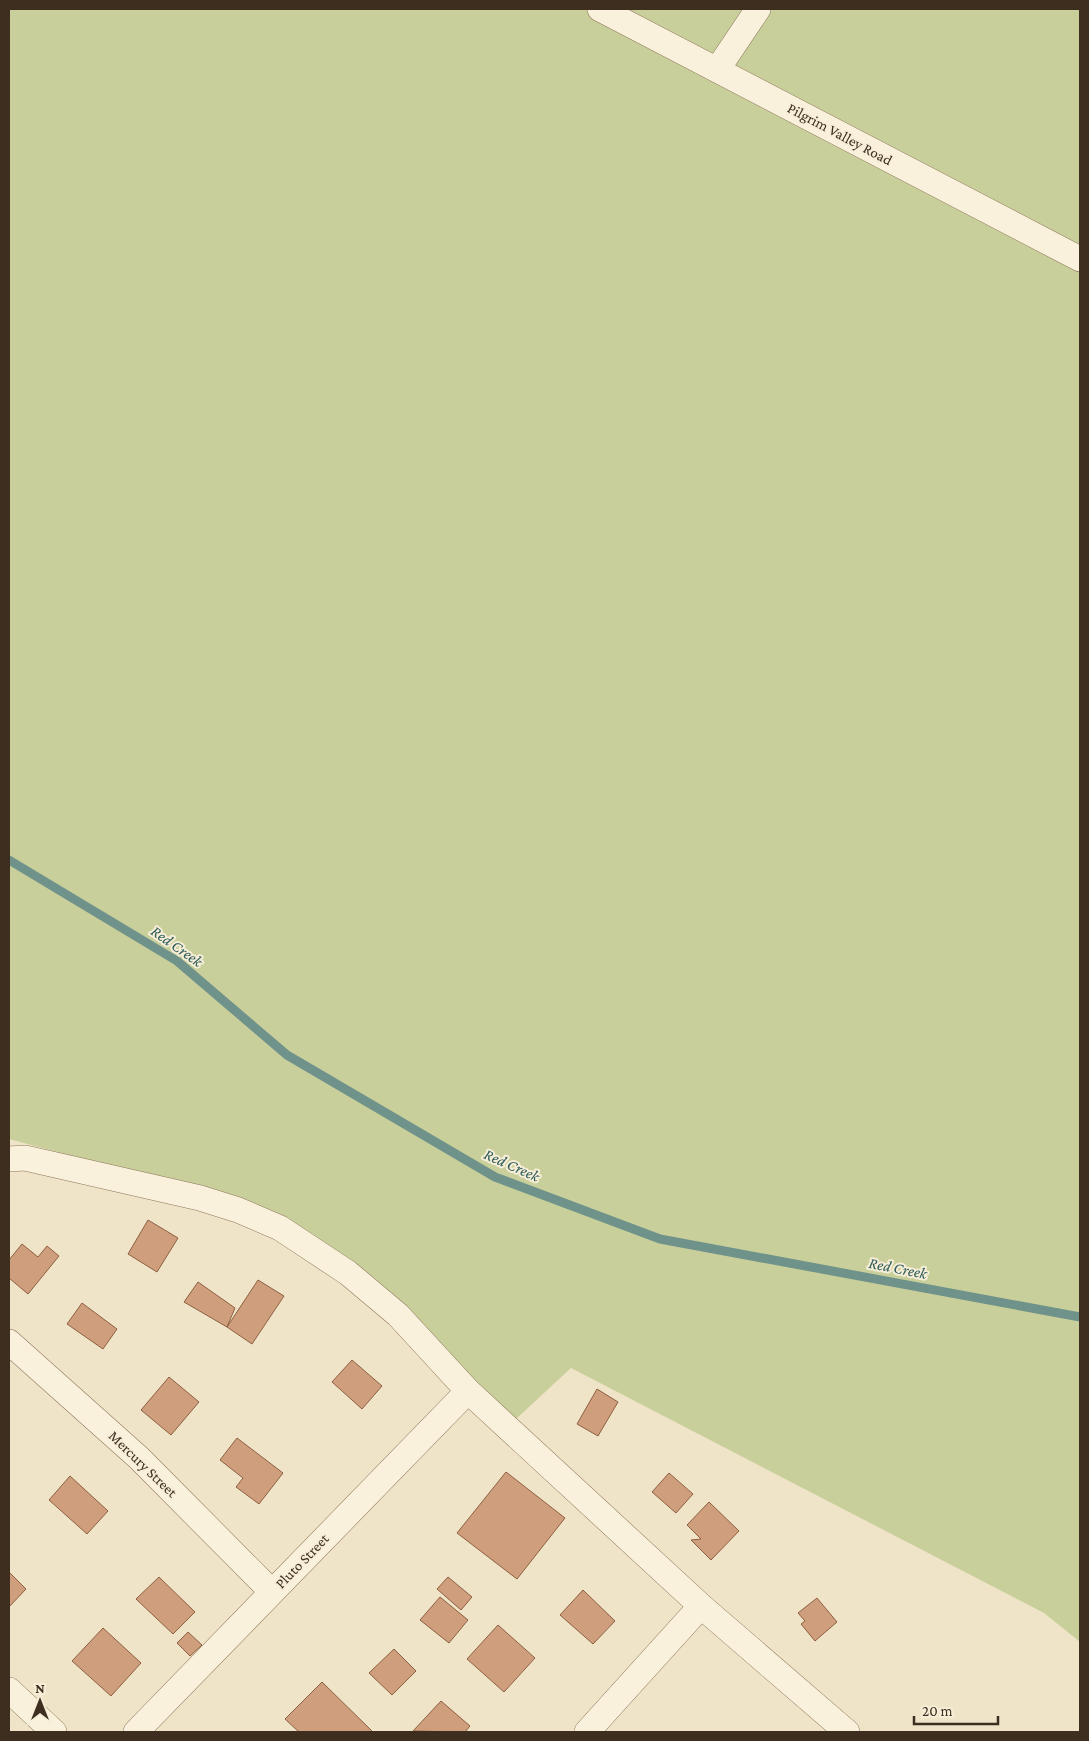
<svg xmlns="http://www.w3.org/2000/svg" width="1089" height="1741" font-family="'Crimson Pro',serif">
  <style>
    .green { fill: #c9cf9b }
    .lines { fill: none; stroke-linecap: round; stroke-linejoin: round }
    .stream { stroke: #6f938a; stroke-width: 9 }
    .building { fill: #cf9f7d; stroke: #8d5f41 }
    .street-casing { stroke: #8d765c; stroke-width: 26 }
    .street { stroke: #faf1dc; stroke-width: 25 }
    .labels { text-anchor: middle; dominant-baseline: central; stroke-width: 4; stroke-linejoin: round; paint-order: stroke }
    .street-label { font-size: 15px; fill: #3d2e20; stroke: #f7eed8 }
    .water-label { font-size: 16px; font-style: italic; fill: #2f5d5a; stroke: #f7eed8 }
  </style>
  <rect width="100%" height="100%" fill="#f0e4c8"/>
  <path class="green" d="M 9,9 L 1080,9 L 1080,1642 L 1044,1613 L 571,1368 L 516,1419 L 331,1248 L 192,1188 L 9,1139 Z"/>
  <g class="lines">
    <path class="stream" d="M 9,860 L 177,961 L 287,1055 L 495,1177 L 660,1239 L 1080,1317"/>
  </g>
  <path class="building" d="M 148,1220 L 178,1238 L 157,1272 L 128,1254 Z
    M 22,1244 L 38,1257 L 47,1246 L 59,1256 L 28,1294 L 9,1278 L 9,1260 Z
    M 258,1280 L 284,1296 L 252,1344 L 227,1327 Z
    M 198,1282 L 235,1308 L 227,1327 L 184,1302 Z
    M 82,1303 L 117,1329 L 103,1349 L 67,1324 Z
    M 352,1360 L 382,1386 L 362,1409 L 332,1382 Z
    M 169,1377 L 199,1402 L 171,1435 L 141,1410 Z
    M 597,1389 L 618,1402 L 598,1436 L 577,1424 Z
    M 237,1438 L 283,1473 L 259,1504 L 236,1487 L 243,1478 L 220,1460 Z
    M 506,1472 L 565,1518 L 517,1579 L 457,1533 Z
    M 669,1473 L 693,1494 L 676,1513 L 652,1492 Z
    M 70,1476 L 108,1511 L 87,1534 L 49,1500 Z
    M 709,1502 L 739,1531 L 711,1560 L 691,1540 L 701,1539 L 687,1525 Z
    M 9,1572 L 26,1589 L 9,1607 Z
    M 159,1577 L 195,1612 L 173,1634 L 136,1599 Z
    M 448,1577 L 472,1597 L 461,1610 L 437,1589 Z
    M 583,1590 L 615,1621 L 593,1644 L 560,1615 Z
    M 440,1597 L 468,1620 L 449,1643 L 420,1620 Z
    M 817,1598 L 837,1622 L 815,1641 L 801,1624 L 805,1621 L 798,1613 Z
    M 498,1625 L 535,1658 L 504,1692 L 467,1659 Z
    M 103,1628 L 141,1663 L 111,1696 L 72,1661 Z
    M 188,1632 L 202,1645 L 190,1656 L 177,1643 Z
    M 394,1649 L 416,1671 L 392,1695 L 369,1673 Z
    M 322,1682 L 373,1732 L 299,1732 L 285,1719 Z
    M 441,1701 L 470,1726 L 465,1732 L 413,1731 Z"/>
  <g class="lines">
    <g class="street-casing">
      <path id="street" d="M 600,9 L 1080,259
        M 717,70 L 758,9
        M 9,1159 L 25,1158 L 200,1198 L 238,1210 L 280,1228 L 348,1273 L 398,1315 L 468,1391 L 701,1606 L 847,1732
        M 9,1342 L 139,1458 L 272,1592
        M 9,1690 L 54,1732
        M 136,1732 L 468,1391
        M 587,1732 L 701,1606"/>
    </g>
    <use href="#street" class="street"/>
  </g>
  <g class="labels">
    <g class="street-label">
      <text transform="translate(840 134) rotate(28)">Pilgrim Valley Road</text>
      <text transform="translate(143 1464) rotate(44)">Mercury Street</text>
      <text transform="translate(302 1561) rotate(-46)">Pluto Street</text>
    </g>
    <g class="water-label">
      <text transform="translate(177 946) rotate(35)">Red Creek</text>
      <text transform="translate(512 1165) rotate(24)">Red Creek</text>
      <text transform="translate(898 1268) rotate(11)">Red Creek</text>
    </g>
  </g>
  <rect width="1089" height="1741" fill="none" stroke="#3d2e20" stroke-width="20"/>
  <g transform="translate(40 1701)" stroke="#f7eed8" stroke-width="4" paint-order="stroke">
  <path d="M0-4L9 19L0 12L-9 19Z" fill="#3d2e20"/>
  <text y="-8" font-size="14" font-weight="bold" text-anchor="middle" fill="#3d2e20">N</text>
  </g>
  <path d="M914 1716v8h84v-8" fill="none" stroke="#3d2e20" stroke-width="2.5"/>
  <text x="922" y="1716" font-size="15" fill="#3d2e20" stroke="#f7eed8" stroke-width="4" paint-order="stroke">20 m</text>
</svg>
